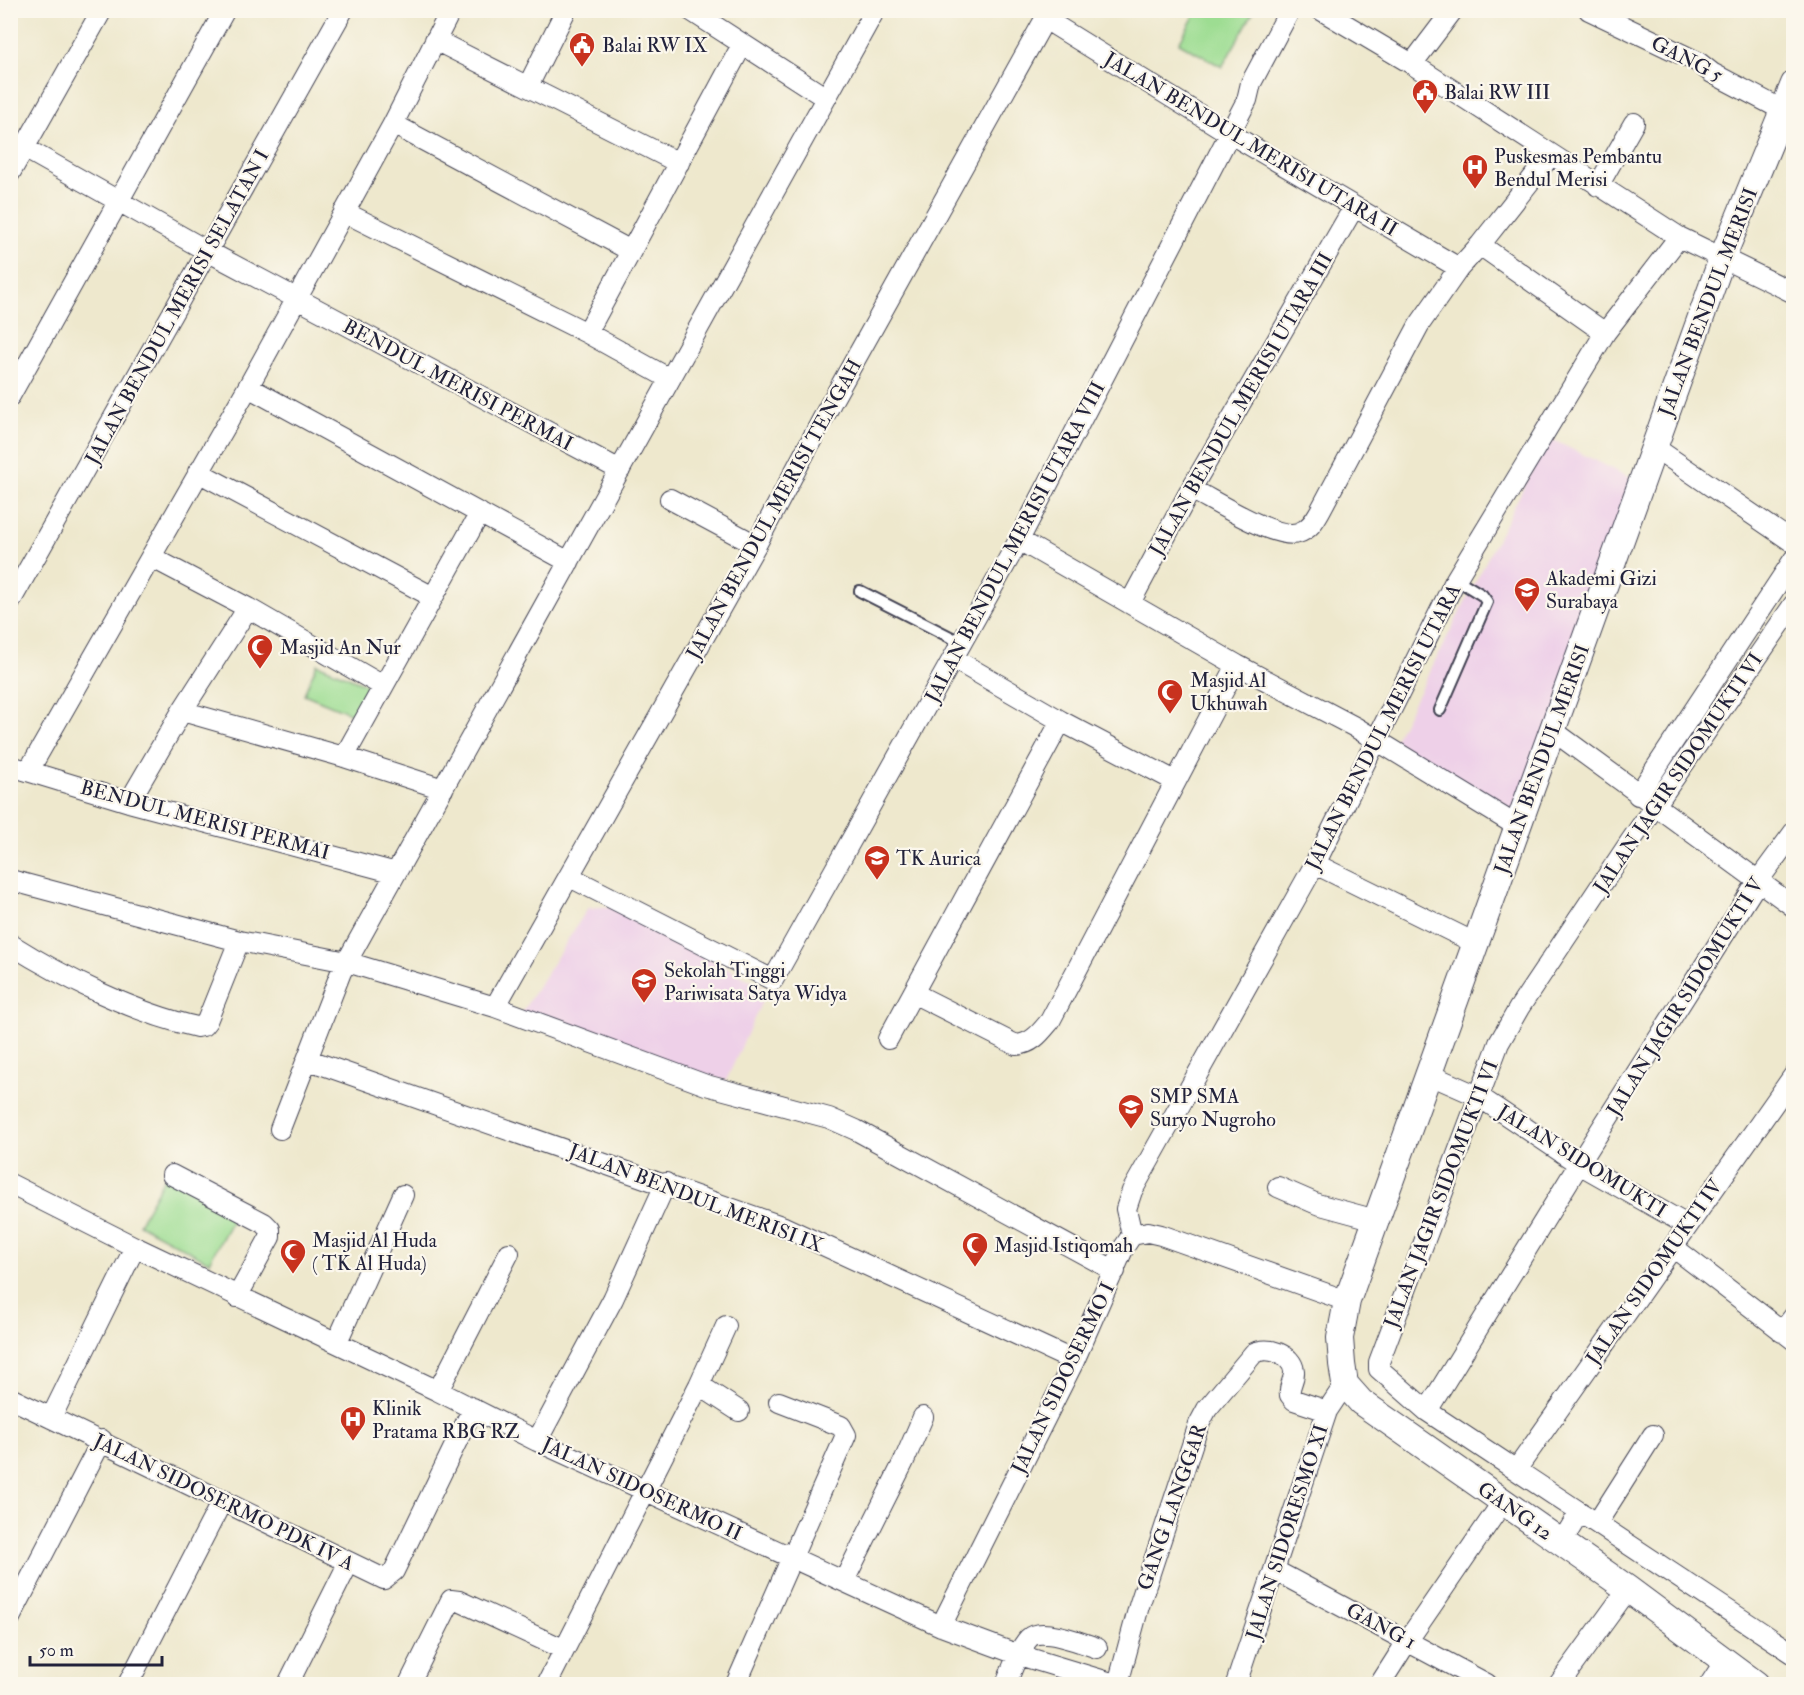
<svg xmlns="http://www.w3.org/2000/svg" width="1804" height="1695" font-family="'IM FELL Double Pica',serif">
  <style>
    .built { fill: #eed0e8 }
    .green { fill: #9ddd92; stroke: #608066; stroke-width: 1.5 }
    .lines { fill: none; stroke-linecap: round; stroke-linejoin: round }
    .service-casing { stroke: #414051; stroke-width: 14 }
    .minor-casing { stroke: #414051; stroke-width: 22 }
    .tertiary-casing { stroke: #414051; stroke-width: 28 }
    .service { stroke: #fff; stroke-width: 10 }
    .minor { stroke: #fff; stroke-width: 20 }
    .tertiary { stroke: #fff; stroke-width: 26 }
    .labels { text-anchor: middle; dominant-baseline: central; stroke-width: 4.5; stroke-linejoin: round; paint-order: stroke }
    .poi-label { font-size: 20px; fill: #22223b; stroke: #fbf7ec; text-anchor: start }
    .street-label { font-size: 20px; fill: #22223b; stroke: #fbf7ec }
  </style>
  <rect width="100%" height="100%" fill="#fbf7ec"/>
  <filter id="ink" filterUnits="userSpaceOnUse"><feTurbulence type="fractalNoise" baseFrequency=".0167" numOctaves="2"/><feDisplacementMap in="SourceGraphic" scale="12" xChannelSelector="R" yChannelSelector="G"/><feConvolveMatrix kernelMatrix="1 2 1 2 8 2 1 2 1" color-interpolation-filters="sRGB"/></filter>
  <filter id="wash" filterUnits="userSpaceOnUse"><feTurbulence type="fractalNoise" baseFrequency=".008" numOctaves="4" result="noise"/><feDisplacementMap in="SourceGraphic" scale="24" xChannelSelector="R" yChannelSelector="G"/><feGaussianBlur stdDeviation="1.35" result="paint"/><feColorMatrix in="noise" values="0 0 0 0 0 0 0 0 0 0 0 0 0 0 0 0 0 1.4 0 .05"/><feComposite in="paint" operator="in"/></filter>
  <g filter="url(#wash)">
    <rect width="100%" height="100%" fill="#eee8cd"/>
    <path class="built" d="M 1549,438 L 1641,483 L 1521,818 L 1393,743 Z
      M 615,906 L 767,990 L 726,1081 L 518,1018 L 588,908 Z"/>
    <path class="green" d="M 1197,11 L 1254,11 L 1222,67 L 1179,43 Z
      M 317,664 L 370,686 L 357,716 L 304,694 Z
      M 166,1175 L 236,1213 L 209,1262 L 139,1224 Z"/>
  </g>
  <g filter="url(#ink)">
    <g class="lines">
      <g class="service-casing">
        <path id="service" d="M 860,591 L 962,643
          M 1440,710 L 1487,602 L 1482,595 L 1456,579"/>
      </g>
      <g class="minor-casing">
        <path id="minor" d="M 690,10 L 826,98
          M 1321,10 L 1412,64 L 1679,237 L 1794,293
          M 1589,10 L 1698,62 L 1712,73 L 1794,116
          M 1045,19 L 1229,133 L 1459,268
          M 435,40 L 679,163
          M 1412,64 L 1453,10
          M 528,86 L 566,10
          M 393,124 L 631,251
          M 10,140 L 209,252 L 620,470
          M 10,173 L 102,10
          M 1598,186 L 1634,123
          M 344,212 L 587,333 L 670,379
          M 1480,245 L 1605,333
          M 587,333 L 742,45
          M 248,387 L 569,562
          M 10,396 L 225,10
          M 1654,447 L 1794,543
          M 198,472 L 433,597
          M 1191,489 C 1213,500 1275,540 1298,533 C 1309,530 1315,520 1320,511 L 1419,325 L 1459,268 L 1480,245 L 1550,156
          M 670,499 L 756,545
          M 1019,540 L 1237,665 L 1355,727 L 1517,826
          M 151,557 L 248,608 L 383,686
          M 10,602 L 343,10
          M 1130,603 L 1191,489 L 1354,207
          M 1794,604 L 1630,842 L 1519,1008 L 1499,1043 L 1379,1362 L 1379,1369 L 1427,1411 L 1794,1654
          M 954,659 L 1061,721 L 1175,781
          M 182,711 L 344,757 L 443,789
          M 1552,730 L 1794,907
          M 344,757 L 480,513
          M 14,767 L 129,802 L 396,873
          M 29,770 L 248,387 L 393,124 L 451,10
          M 1638,795 L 1794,559
          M 129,802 L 182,711 L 248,608
          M 1315,864 L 1475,943
          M 570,877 L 773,980 L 1019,540 L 1247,100 L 1251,83 L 1290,10
          M 10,880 L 239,941 L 347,962 L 495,1007 L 706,1085 L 829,1118 L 856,1130 L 1115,1271
          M 10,944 C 64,978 135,1013 197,1027 L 203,1026 L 207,1021 L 239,941
          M 913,993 L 1016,1045 C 1032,1044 1040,1033 1050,1021 L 1237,665
          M 495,1007 L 756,545 L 831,403 L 1050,10
          M 888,1039 L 1061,721
          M 309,1060 L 784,1227 L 1074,1361
          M 1428,1074 L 1478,1096 L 1579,1164 L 1687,1225
          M 280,1129 L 341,972 L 875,10
          M 172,1175 L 264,1223 L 270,1229 L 270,1237 L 237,1297
          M 10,1184 L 135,1247 L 438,1391 L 537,1441 L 941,1626 L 1019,1655 L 1115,1684
          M 1278,1187 L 1317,1204 L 1376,1220
          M 1132,1235 L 1126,1209 L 1132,1191 L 1315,864 L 1456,579 L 1605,333 L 1679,237
          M 1673,1247 L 1794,1340
          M 1782,1332 L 1794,1316
          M 337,1342 L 403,1195
          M 699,1385 L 726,1326
          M 438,1391 L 509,1253
          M 10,1398 L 384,1579 L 394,1571 L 473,1408
          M 1427,1411 L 1584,1156 L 1758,881 L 1794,832
          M 51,1418 L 135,1247
          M 537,1441 L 613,1299 L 666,1183
          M 1516,1470 L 1794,1075
          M 1597,1523 L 1653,1435
          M 1561,1543 L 1580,1512
          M 1274,1570 L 1487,1684
          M 844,1581 L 904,1461 L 923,1417
          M 10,1618 L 102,1440
          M 941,1626 L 1074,1361 L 1124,1247 L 1132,1235 L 1148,1232 L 1161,1235 L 1347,1301
          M 128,1684 L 223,1499
          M 288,1684 L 348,1564
          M 409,1684 L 451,1600 L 459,1601 L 563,1649
          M 547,1684 L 699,1385 L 739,1411
          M 736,1684 L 846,1435 L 841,1426 L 779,1402
          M 1006,1684 C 1012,1670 1018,1650 1029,1638 C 1040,1626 1083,1643 1097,1648
          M 1118,1684 L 1139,1606 L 1199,1424 L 1207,1409 L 1254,1353 C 1268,1346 1292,1354 1294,1371 C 1295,1380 1288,1386 1290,1395 L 1294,1400 L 1327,1411
          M 1236,1684 L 1327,1411 L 1345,1384
          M 1380,1684 L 1408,1640 L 1502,1503
          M 1559,1684 L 1628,1589
          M 1710,1684 L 1725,1661"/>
      </g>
      <g class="tertiary-casing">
        <path id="tertiary" d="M 1756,1684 L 1628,1589 L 1361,1402 L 1345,1384 L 1342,1364 L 1340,1338 L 1347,1301 L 1723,256 L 1794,84"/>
      </g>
      <use href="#service" class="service"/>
      <use href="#minor" class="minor"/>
      <use href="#tertiary" class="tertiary"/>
    </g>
  </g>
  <defs>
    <g id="civic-pin" transform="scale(1.35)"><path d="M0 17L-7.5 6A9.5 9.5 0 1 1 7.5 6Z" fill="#c8321e" stroke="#fbf7ec"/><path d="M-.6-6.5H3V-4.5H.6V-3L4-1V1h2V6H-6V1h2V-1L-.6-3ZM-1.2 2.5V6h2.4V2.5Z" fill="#fff"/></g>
    <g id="hospital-pin" transform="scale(1.35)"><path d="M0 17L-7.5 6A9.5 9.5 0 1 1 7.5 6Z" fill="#c8321e" stroke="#fbf7ec"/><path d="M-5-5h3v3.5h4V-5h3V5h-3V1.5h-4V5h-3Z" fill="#fff"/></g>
    <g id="university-pin" transform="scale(1.35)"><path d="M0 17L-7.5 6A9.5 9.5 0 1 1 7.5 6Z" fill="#c8321e" stroke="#fbf7ec"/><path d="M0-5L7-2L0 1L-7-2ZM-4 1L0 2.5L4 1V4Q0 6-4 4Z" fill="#fff"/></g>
    <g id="mosque-pin" transform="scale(1.35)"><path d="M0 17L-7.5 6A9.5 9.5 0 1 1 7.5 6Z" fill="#c8321e" stroke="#fbf7ec"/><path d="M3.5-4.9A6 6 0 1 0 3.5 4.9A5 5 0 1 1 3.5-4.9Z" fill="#fff"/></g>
    <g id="school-pin" transform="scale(1.35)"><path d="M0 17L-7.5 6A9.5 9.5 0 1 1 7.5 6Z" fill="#c8321e" stroke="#fbf7ec"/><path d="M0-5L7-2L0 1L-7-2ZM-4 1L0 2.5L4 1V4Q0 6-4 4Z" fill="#fff"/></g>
  </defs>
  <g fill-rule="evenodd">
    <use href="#civic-pin" x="582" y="45"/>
    <use href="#civic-pin" x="1425" y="92"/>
    <use href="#hospital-pin" x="1475" y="167"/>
    <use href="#university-pin" x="1527" y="590"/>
    <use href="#mosque-pin" x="260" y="647"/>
    <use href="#mosque-pin" x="1170" y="692"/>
    <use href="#school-pin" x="877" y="858"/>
    <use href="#university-pin" x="644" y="981"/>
    <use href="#school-pin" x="1131" y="1107"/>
    <use href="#mosque-pin" x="975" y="1245"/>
    <use href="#mosque-pin" x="293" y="1252"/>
    <use href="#hospital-pin" x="353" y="1419"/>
  </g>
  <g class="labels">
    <g class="poi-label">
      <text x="602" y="45">Balai RW IX</text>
      <text x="1444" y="92">Balai RW III</text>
      <text x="1494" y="156">Puskesmas Pembantu<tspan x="1494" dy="23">Bendul Merisi</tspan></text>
      <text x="1546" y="578">Akademi Gizi<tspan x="1546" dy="23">Surabaya</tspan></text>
      <text x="280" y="647">Masjid An Nur</text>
      <text x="1190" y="680">Masjid Al<tspan x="1190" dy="23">Ukhuwah</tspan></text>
      <text x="896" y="858">TK Aurica</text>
      <text x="664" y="970">Sekolah Tinggi<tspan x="664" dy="23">Pariwisata Satya Widya</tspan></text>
      <text x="1150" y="1096">SMP SMA<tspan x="1150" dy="23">Suryo Nugroho</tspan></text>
      <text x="312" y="1240">Masjid Al Huda<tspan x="312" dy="23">( TK Al Huda)</tspan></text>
      <text x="994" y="1245">Masjid Istiqomah</text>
      <text x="372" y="1408">Klinik<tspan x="372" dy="23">Pratama RBG RZ</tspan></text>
    </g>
    <g class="street-label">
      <text transform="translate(1687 59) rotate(27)">GANG 5</text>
      <text transform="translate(1251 144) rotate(31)">JALAN BENDUL MERISI UTARA II</text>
      <text transform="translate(1708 302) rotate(-69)">JALAN BENDUL MERISI</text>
      <text transform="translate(177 307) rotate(-61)">JALAN BENDUL MERISI SELATAN I</text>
      <text transform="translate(458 385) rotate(28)">BENDUL MERISI PERMAI</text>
      <text transform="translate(1241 404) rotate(-60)">JALAN BENDUL MERISI UTARA III</text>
      <text transform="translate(774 509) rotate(-61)">JALAN BENDUL MERISI TENGAH</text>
      <text transform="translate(1015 542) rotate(-62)">JALAN BENDUL MERISI UTARA VIII</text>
      <text transform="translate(1383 727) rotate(-63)">JALAN BENDUL MERISI UTARA</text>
      <text transform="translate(1542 759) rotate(-70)">JALAN BENDUL MERISI</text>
      <text transform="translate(1678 773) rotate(-56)">JALAN JAGIR SIDOMUKTI VI</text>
      <text transform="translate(205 820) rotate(15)">BENDUL MERISI PERMAI</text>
      <text transform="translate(1685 997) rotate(-58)">JALAN JAGIR SIDOMUKTI V</text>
      <text transform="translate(1582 1161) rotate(32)">JALAN SIDOMUKTI</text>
      <text transform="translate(1441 1194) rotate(-69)">JALAN JAGIR SIDOMUKTI VI</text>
      <text transform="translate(696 1198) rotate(21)">JALAN BENDUL MERISI IX</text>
      <text transform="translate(1654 1272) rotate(-55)">JALAN SIDOMUKTI IV</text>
      <text transform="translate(1063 1378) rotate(-64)">JALAN SIDOSERMO I</text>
      <text transform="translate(642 1489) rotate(25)">JALAN SIDOSERMO II</text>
      <text transform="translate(224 1502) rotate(26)">JALAN SIDOSERMO PDK IV A</text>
      <text transform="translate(1172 1507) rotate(-71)">GANG LANGGAR</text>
      <text transform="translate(1515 1511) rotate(35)">GANG 12</text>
      <text transform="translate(1287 1532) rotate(-72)">JALAN SIDORESMO XI</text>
      <text transform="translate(1381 1626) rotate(28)">GANG 1</text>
    </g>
  </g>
  <rect width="1804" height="1695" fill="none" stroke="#fbf7ec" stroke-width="36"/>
  <path d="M30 1656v9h132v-9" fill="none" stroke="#22223b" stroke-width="3"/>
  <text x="39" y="1656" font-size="18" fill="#22223b" stroke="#fbf7ec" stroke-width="4.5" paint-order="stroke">50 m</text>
</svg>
